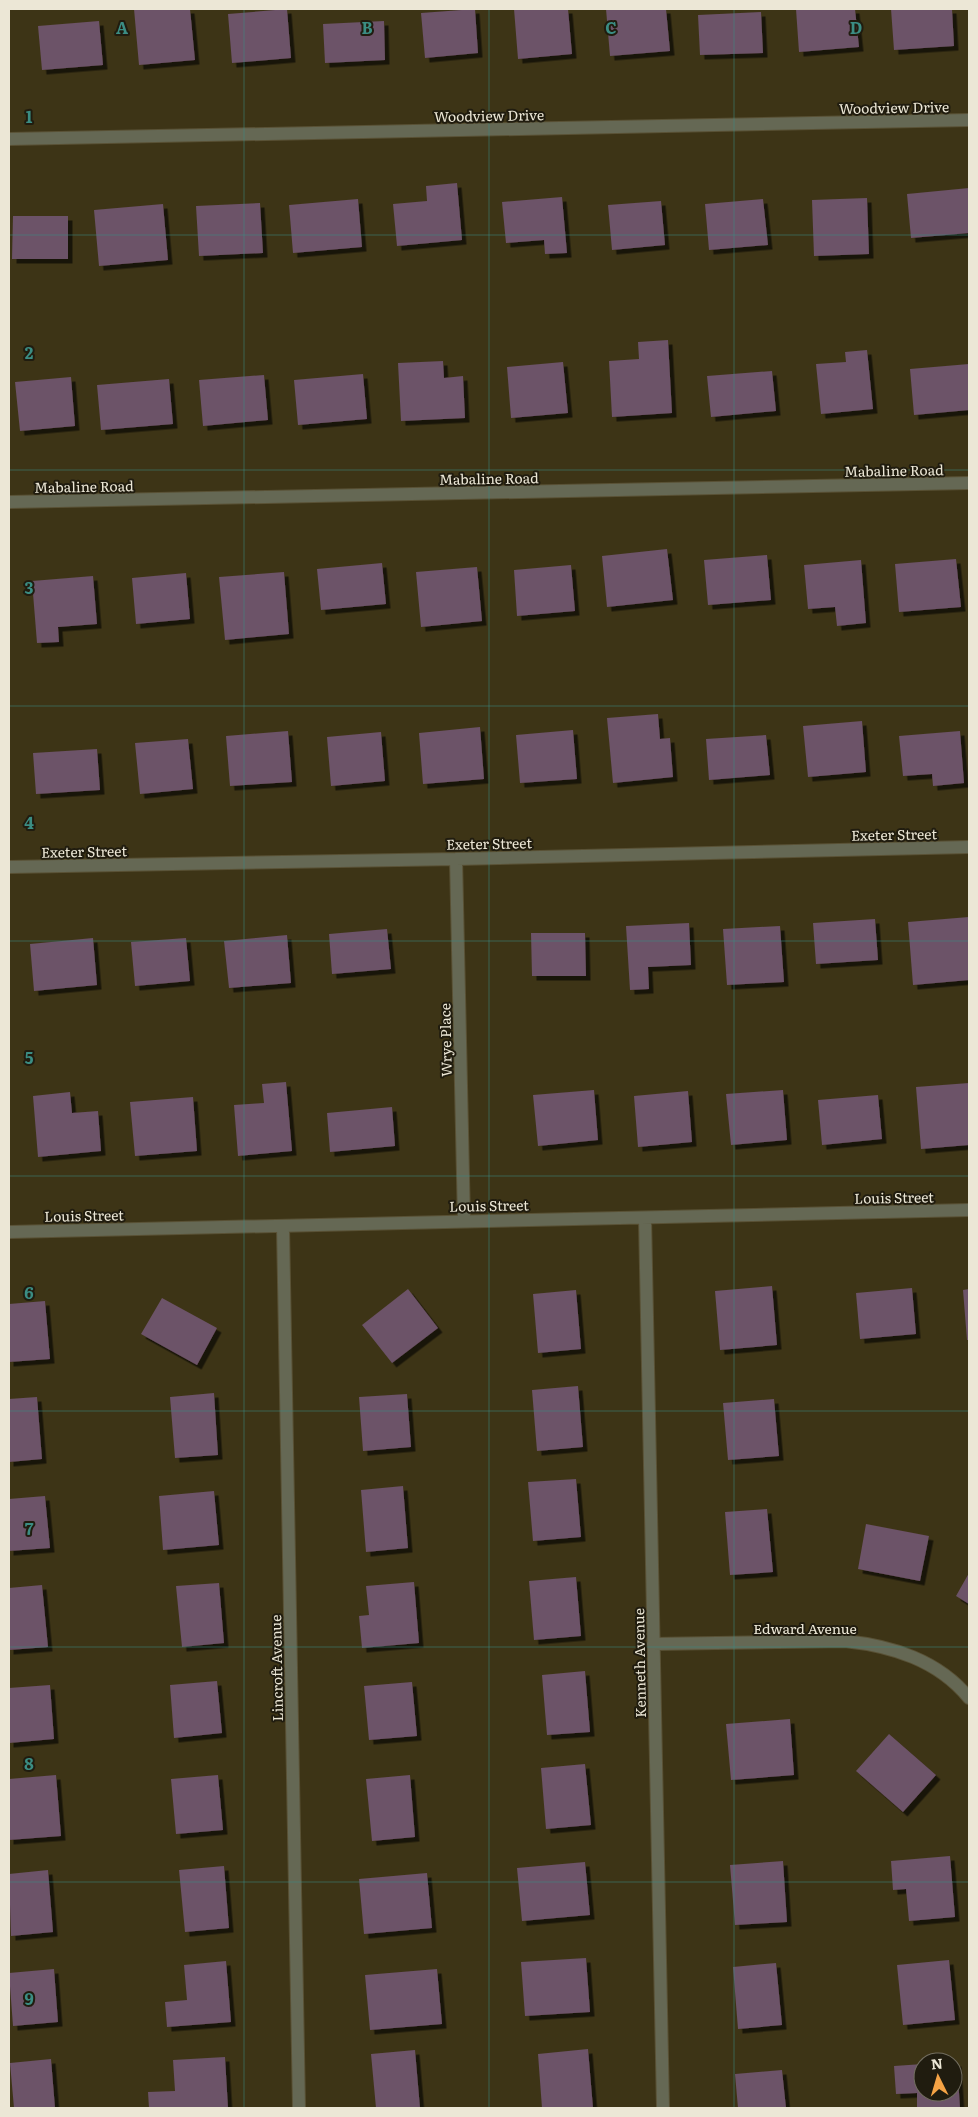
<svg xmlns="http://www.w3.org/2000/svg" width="978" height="2117" font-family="Literata,serif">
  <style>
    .building { fill: #6c5267; filter: url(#shadow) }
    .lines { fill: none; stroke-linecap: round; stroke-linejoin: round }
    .minor-casing { stroke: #595135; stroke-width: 14 }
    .minor { stroke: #656854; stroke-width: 12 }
    .grid { fill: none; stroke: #3b8d83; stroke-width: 1; stroke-opacity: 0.55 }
    .labels { text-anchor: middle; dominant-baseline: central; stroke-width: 4; stroke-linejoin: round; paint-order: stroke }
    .street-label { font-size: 14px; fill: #ece7d6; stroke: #201c0f }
    .grid-label { font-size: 16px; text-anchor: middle; font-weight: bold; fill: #3b8d83; stroke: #201c0f; stroke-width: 4; stroke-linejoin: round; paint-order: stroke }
  </style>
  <defs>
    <filter id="shadow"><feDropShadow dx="4.5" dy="4.5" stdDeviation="0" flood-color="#0009"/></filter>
  </defs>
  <rect width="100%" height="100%" fill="#3d3416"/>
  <path class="building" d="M 134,9 L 190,9 L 195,60 L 139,65 Z
    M 287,9 L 291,58 L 232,63 L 228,14 Z
    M 475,9 L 478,53 L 425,58 L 421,13 Z
    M 514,9 L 568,9 L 572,54 L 518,59 Z
    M 606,9 L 666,9 L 670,51 L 610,56 Z
    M 796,9 L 855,9 L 859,47 L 799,52 Z
    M 891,9 L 952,9 L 954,46 L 894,50 Z
    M 761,12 L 763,53 L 700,55 L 698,15 Z
    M 99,21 L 103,65 L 42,70 L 38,26 Z
    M 384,21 L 385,60 L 325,63 L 323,24 Z
    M 457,183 L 462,240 L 397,246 L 393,204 L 427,201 L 426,186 Z
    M 969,188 L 969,233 L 911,238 L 907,194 Z
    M 562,197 L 567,253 L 545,254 L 544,240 L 506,243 L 502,202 Z
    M 867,198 L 869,254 L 814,256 L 812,200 Z
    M 358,199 L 362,247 L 293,253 L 289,205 Z
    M 763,199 L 768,245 L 709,250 L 705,204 Z
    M 661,201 L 665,245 L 612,250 L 608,205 Z
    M 260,203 L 263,253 L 199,256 L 196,206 Z
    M 163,204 L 168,260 L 99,266 L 94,210 Z
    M 13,216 L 68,216 L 68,259 L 12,259 Z
    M 668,340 L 672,413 L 612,417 L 609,361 L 639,359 L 638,342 Z
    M 867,350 L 873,409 L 821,414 L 816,364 L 846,362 L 845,352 Z
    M 443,361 L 444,378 L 463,376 L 465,418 L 401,421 L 398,363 Z
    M 563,362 L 568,413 L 511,418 L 507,367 Z
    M 969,364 L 969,410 L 914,415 L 910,369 Z
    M 772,371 L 776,411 L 711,417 L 707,376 Z
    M 363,374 L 367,419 L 298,425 L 294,380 Z
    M 264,375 L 268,420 L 203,426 L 199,380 Z
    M 71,377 L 75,426 L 20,431 L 15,382 Z
    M 169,379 L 173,424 L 101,430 L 97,385 Z
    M 667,549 L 673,600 L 607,607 L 602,556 Z
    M 767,555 L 771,600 L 708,605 L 704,560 Z
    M 956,559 L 961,607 L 899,612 L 895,564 Z
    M 861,560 L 866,623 L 837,626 L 835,607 L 808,609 L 804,565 Z
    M 382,563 L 386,604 L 321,610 L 317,569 Z
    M 571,565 L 575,611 L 517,616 L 514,570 Z
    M 477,567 L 482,621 L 421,627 L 416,572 Z
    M 284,572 L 289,634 L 225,640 L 219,577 Z
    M 186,573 L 190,619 L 136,624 L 132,578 Z
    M 93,576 L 97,624 L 58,627 L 59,642 L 37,643 L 32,581 Z
    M 658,714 L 660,739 L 670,738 L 673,777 L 613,783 L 607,718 Z
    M 862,721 L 866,772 L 808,777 L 803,726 Z
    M 480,727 L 484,779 L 423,784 L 419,733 Z
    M 573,730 L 577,779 L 520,783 L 516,735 Z
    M 288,731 L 292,782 L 230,786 L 226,736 Z
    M 960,731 L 964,783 L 933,786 L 932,774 L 903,776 L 899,736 Z
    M 381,732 L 385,781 L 331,786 L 327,737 Z
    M 766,735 L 770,775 L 709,780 L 706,739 Z
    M 188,739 L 193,789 L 140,794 L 135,743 Z
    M 97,749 L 100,790 L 36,794 L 33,753 Z
    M 969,917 L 969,980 L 913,985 L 908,922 Z
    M 875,919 L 878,960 L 816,964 L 813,923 Z
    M 689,923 L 691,965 L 648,967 L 649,989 L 630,990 L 626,926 Z
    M 780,926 L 784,982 L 727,985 L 723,929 Z
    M 387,929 L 391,969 L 332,974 L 329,934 Z
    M 531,933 L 585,933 L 586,976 L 532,976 Z
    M 287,935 L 291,983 L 229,988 L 224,941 Z
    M 93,938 L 97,985 L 34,991 L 30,944 Z
    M 186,938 L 190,981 L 135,986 L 131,942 Z
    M 286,1082 L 292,1151 L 238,1156 L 234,1105 L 264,1103 L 262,1084 Z
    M 969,1083 L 969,1145 L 921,1149 L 916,1087 Z
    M 594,1090 L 598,1140 L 538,1146 L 533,1095 Z
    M 783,1090 L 787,1140 L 731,1145 L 726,1094 Z
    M 688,1091 L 692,1142 L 638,1147 L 634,1096 Z
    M 70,1092 L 72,1113 L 98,1111 L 101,1151 L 38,1157 L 33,1096 Z
    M 878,1095 L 882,1139 L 822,1145 L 818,1100 Z
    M 193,1097 L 197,1151 L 135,1156 L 130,1102 Z
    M 392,1107 L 395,1146 L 330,1152 L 327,1113 Z
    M 772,1286 L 777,1345 L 720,1350 L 715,1291 Z
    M 912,1288 L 916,1334 L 860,1339 L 856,1293 Z
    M 408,1289 L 438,1328 L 392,1363 L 362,1325 Z
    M 969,1289 L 969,1340 L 967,1340 L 963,1290 Z
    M 576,1290 L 581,1349 L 538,1353 L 533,1294 Z
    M 162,1298 L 217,1328 L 197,1365 L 141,1334 Z
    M 45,1301 L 50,1359 L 9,1362 L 9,1304 Z
    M 578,1386 L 583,1447 L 537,1451 L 532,1390 Z
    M 214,1393 L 218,1455 L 175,1458 L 170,1397 Z
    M 407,1394 L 411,1447 L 363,1451 L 359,1397 Z
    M 37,1397 L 42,1459 L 9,1462 L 9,1399 Z
    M 774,1399 L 779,1456 L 728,1460 L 723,1403 Z
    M 576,1479 L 581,1537 L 533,1541 L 528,1482 Z
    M 403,1486 L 408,1548 L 366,1552 L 361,1490 Z
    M 214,1491 L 219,1545 L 163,1550 L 159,1496 Z
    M 45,1496 L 50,1548 L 9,1551 L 9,1499 Z
    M 767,1509 L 773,1572 L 730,1575 L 725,1512 Z
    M 866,1524 L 929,1536 L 920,1581 L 858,1569 Z
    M 969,1573 L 969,1604 L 956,1596 Z
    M 576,1577 L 581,1636 L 534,1640 L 529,1581 Z
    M 414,1582 L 419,1643 L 362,1648 L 359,1616 L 369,1615 L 366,1586 Z
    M 219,1583 L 224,1643 L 182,1647 L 176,1586 Z
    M 42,1585 L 48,1647 L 9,1650 L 9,1588 Z
    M 585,1671 L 590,1732 L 547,1735 L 542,1675 Z
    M 217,1681 L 222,1733 L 174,1738 L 170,1685 Z
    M 412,1682 L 417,1736 L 369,1740 L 364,1686 Z
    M 50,1685 L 54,1739 L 9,1743 L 9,1688 Z
    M 790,1719 L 794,1775 L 731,1780 L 726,1724 Z
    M 889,1734 L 936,1775 L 903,1812 L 856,1771 Z
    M 585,1764 L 591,1825 L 546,1829 L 541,1768 Z
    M 56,1775 L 61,1836 L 9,1840 L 9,1779 Z
    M 218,1775 L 223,1830 L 176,1834 L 171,1779 Z
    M 410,1775 L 415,1837 L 372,1841 L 366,1779 Z
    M 950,1856 L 955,1917 L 909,1921 L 906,1889 L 893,1890 L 891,1861 Z
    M 783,1861 L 787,1922 L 735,1925 L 730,1865 Z
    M 585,1862 L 590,1915 L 522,1921 L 517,1868 Z
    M 224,1866 L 229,1928 L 185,1932 L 179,1870 Z
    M 48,1870 L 53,1932 L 11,1936 L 9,1874 Z
    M 427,1873 L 432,1928 L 364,1934 L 359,1879 Z
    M 586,1958 L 590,2012 L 525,2016 L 521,1962 Z
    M 949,1960 L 955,2020 L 903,2025 L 897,1965 Z
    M 226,1961 L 231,2022 L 167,2027 L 165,2002 L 187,2000 L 184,1965 Z
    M 776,1963 L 782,2025 L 738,2029 L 733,1967 Z
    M 54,1969 L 58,2022 L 13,2026 L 9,1973 Z
    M 437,1969 L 442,2024 L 370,2030 L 365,1975 Z
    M 588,2049 L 593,2108 L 542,2108 L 538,2054 Z
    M 415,2050 L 420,2108 L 376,2108 L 371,2054 Z
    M 225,2057 L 228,2108 L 149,2108 L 148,2092 L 175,2091 L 173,2060 Z
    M 51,2059 L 55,2108 L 14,2108 L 10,2063 Z
    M 953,2062 L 957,2062 L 960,2108 L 917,2108 L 917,2093 L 896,2094 L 894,2066 L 923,2064 L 923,2092 L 953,2092 Z
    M 782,2070 L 786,2108 L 738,2108 L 735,2074 Z"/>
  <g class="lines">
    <g class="minor-casing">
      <path id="minor" d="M 9,139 L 969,120
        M 9,502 L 969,483
        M 456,859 L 464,1221
        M 9,867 L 456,859 L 969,847
        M 645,1218 L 663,2108
        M 283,1227 L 299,2108
        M 9,1232 L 969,1210
        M 653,1644 L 845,1641 C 892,1646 938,1660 969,1698"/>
    </g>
    <use href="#minor" class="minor"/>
  </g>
  <path class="grid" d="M 244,9 L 244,2108M 489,9 L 489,2108M 734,9 L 734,2108M 9,235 L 969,235M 9,470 L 969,470M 9,706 L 969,706M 9,941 L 969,941M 9,1176 L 969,1176M 9,1411 L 969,1411M 9,1647 L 969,1647M 9,1882 L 969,1882"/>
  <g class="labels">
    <g class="street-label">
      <text transform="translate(894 107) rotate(-1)">Woodview Drive</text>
      <text transform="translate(489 115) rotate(-1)">Woodview Drive</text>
      <text transform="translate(894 470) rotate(-1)">Mabaline Road</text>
      <text transform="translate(489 478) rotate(-1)">Mabaline Road</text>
      <text transform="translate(84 486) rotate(-1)">Mabaline Road</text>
      <text transform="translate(894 834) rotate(-1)">Exeter Street</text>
      <text transform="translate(489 843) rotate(-1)">Exeter Street</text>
      <text transform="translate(84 851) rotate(-1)">Exeter Street</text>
      <text transform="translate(445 1040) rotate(-91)">Wrye Place</text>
      <text transform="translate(894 1197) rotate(-1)">Louis Street</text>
      <text transform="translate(489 1205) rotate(-1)">Louis Street</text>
      <text transform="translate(84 1215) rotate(-1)">Louis Street</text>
      <text x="805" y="1628">Edward Avenue</text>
      <text transform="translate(639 1663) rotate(-91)">Kenneth Avenue</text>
      <text transform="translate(276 1668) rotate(-91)">Lincroft Avenue</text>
    </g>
  </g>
  <g class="grid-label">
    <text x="122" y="34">A</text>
    <text x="367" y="34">B</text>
    <text x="611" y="34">C</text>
    <text x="856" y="34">D</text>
    <text x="29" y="123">1</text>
    <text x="29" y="359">2</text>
    <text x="29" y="594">3</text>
    <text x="29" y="829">4</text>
    <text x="29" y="1064">5</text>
    <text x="29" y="1299">6</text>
    <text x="29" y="1535">7</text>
    <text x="29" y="1770">8</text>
    <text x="29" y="2005">9</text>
  </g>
  <rect width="978" height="2117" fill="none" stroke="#ece7d6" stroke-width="20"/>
  <g transform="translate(938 2077) rotate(355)"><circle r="24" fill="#201c0f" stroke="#726d5f"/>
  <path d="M0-4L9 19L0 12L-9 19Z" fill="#f5a345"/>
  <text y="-8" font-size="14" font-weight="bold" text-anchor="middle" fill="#ece7d6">N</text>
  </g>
</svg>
